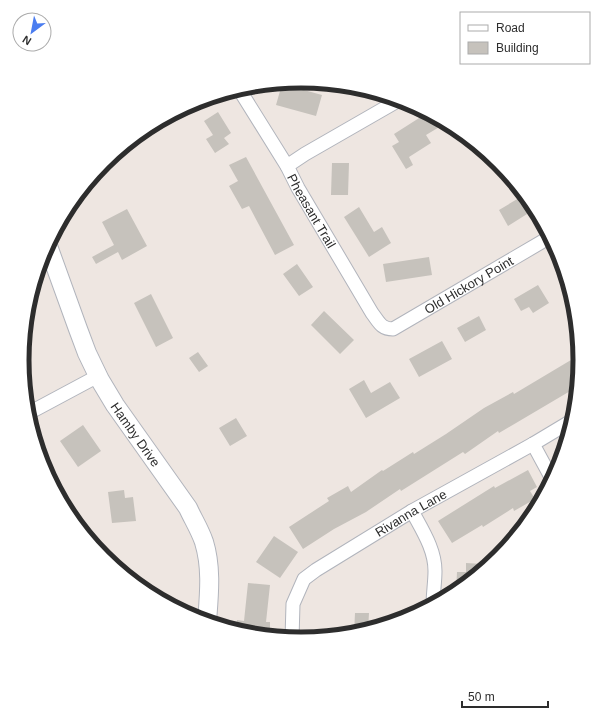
<svg xmlns="http://www.w3.org/2000/svg" width="602" height="721" font-family="Arial,sans-serif">
  <style>
    .building { fill: #c6c2bc }
    .lines { fill: none; stroke-linecap: round; stroke-linejoin: round }
    .street-casing { stroke: #b1b4bc; stroke-width: 15 }
    .secondary-casing { stroke: #b1b4bc; stroke-width: 20 }
    .street { stroke: #fff; stroke-width: 13 }
    .secondary { stroke: #fff; stroke-width: 18 }
    .labels { text-anchor: middle; dominant-baseline: central; stroke-width: 4; stroke-linejoin: round; paint-order: stroke }
    .street-label { font-size: 13px; fill: #2d2d2d; stroke: #fff }
    .rim { fill: none; stroke: #2d2d2d; stroke-width: 5 }
  </style>
  <rect width="100%" height="100%" fill="#eee6e1"/>
  <path class="building" d="M 282,84 L 322,95 L 316,116 L 276,105 Z
    M 218,112 L 231,133 L 224,138 L 229,144 L 215,153 L 206,139 L 213,135 L 204,121 Z
    M 427,113 L 446,123 L 426,135 L 431,143 L 409,157 L 413,165 L 406,169 L 392,146 L 399,142 L 394,134 Z
    M 246,157 L 294,245 L 275,255 L 249,206 L 242,209 L 229,186 L 238,181 L 229,165 Z
    M 332,163 L 349,163 L 348,195 L 331,195 Z
    M 524,195 L 535,209 L 508,226 L 499,210 Z
    M 359,207 L 374,232 L 382,227 L 391,243 L 369,257 L 344,217 Z
    M 127,209 L 147,246 L 122,260 L 118,252 L 96,264 L 92,257 L 114,245 L 102,222 Z
    M 429,257 L 432,275 L 386,282 L 383,264 Z
    M 297,264 L 313,287 L 299,296 L 283,274 Z
    M 538,285 L 549,303 L 533,313 L 529,307 L 521,311 L 514,299 Z
    M 151,294 L 173,338 L 156,347 L 134,303 Z
    M 324,311 L 354,340 L 340,354 L 311,325 Z
    M 479,316 L 486,330 L 465,342 L 457,328 Z
    M 442,341 L 452,359 L 419,377 L 409,359 Z
    M 198,352 L 208,366 L 199,372 L 189,358 Z
    M 576,357 L 580,363 L 577,387 L 499,433 L 498,431 L 465,454 L 463,452 L 401,491 L 400,489 L 366,512 L 334,529 L 303,549 L 289,527 L 329,501 L 327,498 L 348,486 L 351,492 L 382,470 L 383,471 L 413,452 L 414,454 L 446,434 L 484,408 L 513,392 L 514,394 Z
    M 364,380 L 371,393 L 390,382 L 400,398 L 366,418 L 349,389 Z
    M 236,418 L 247,436 L 230,446 L 219,428 Z
    M 83,425 L 101,451 L 78,467 L 60,441 Z
    M 528,470 L 537,487 L 530,491 L 535,499 L 514,511 L 513,508 L 483,527 L 482,525 L 452,543 L 438,521 L 494,486 L 495,488 Z
    M 124,490 L 125,498 L 133,497 L 136,521 L 112,523 L 108,492 Z
    M 274,536 L 298,552 L 280,578 L 256,562 Z
    M 466,563 L 483,564 L 483,571 L 456,592 L 457,572 L 466,572 Z
    M 248,583 L 270,585 L 266,622 L 270,622 L 270,636 L 246,634 L 236,631 L 237,620 L 244,621 Z
    M 355,613 L 369,613 L 368,630 L 354,634 Z"/>
  <g class="lines">
    <g class="street-casing">
      <g id="street">
        <path id="s1" d="M 239,89 L 287,166 L 298,188 L 372,313 C 379,322 381,329 393,329 L 550,237"/>
        <path d="M 287,166 L 305,154 L 399,100"/>
        <path d="M 27,414 L 98,376"/>
        <path d="M 533,444 L 552,479"/>
        <path d="M 412,511 C 422,530 435,549 435,571 C 435,582 433,594 433,605"/>
        <path id="s2" d="M 292,639 L 293,604 L 304,579 L 316,570 L 412,511 L 533,444 L 573,420"/>
      </g>
    </g>
    <g class="secondary-casing">
      <g id="secondary">
        <path id="s3" d="M 48,246 L 78,329 L 87,353 L 100,380 L 115,405 L 188,508 C 193,519 200,530 204,542 C 212,568 209,595 207,622"/>
      </g>
    </g>
    <use href="#street" class="street"/>
    <use href="#secondary" class="secondary"/>
  </g>
  <g class="labels">
    <g class="street-label">
      <text stroke="none"><textPath href="#s1" startOffset="142">Pheasant Trail</textPath></text>
      <text stroke="none"><textPath href="#s1" startOffset="376">Old Hickory Point</textPath></text>
      <text stroke="none"><textPath href="#s3" startOffset="209">Hamby Drive</textPath></text>
      <text stroke="none"><textPath href="#s2" startOffset="188">Rivanna Lane</textPath></text>
    </g>
  </g>
  <path d="M0 0H602V721H0ZM29 360a272 272 0 1 1 544 0a272 272 0 1 1-544 0Z" fill="#fff" fill-rule="evenodd"/>
  <path class="rim" d="M29 360a272 272 0 1 1 544 0a272 272 0 1 1-544 0Z"/>
  <rect x="460" y="12" width="130" height="52" fill="#ffffff" stroke="#ababab"/>
  <rect x="468" y="25" width="20" height="6" fill="#ffffff" stroke="#ababab"/>
  <text x="496" y="32" font-size="12" fill="#2d2d2d">Road</text>
  <rect x="468" y="42" width="20" height="12" fill="#c6c2bc" stroke="#ababab"/>
  <text x="496" y="52" font-size="12" fill="#2d2d2d">Building</text>
  <g transform="translate(32 32) rotate(212)"><circle r="19" fill="#ffffff" stroke="#ababab"/>
  <path d="M0-3L7 15L0 10L-7 15Z" fill="#4b7df0"/>
  <text y="-6" font-size="11" font-weight="bold" text-anchor="middle" fill="#2d2d2d">N</text>
  </g>
  <path d="M462 701v6h86v-6" fill="none" stroke="#2d2d2d" stroke-width="2"/>
  <text x="468" y="701" font-size="12" fill="#2d2d2d" stroke="#ffffff" stroke-width="3" paint-order="stroke">50 m</text>
</svg>
